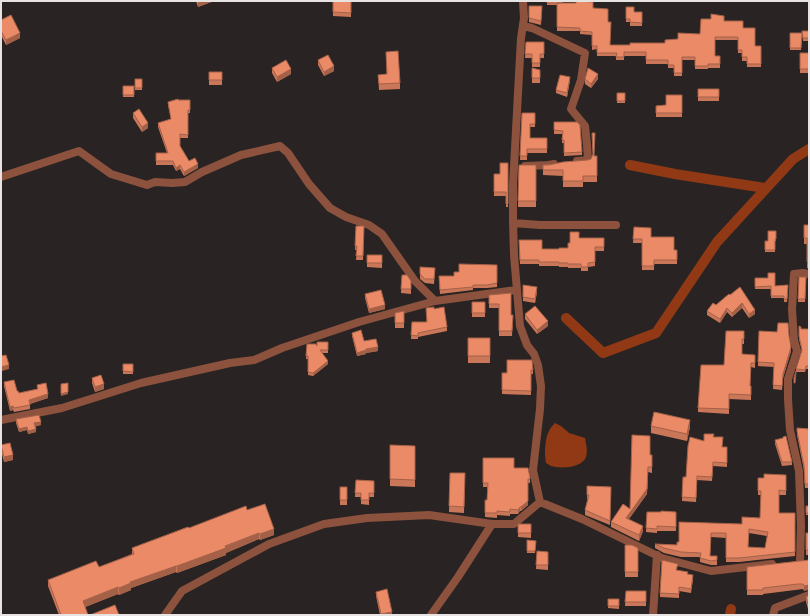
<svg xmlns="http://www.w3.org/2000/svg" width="810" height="616" font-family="Inter,sans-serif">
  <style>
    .water { fill: #913915 }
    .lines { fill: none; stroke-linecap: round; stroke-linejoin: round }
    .canal { stroke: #913915; stroke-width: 10 }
    .street { stroke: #8c523d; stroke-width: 8 }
    .wall { fill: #ca7759; fill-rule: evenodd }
    .shaded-wall { fill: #a46148 }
    .building { fill: #eb8a67; stroke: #a46148; fill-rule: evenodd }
  </style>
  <rect width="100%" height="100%" fill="#292423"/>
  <path class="water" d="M 555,423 L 561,426 L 569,433 L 585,438 C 586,444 588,451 586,457 C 582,468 560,469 551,466 C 549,465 548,464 546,463 C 544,455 545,438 549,431 C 550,428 553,425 555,423 Z"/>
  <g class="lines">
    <path class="canal" d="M 630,165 L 675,174 L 765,188
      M 566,318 L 603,353 L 656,333 L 717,242 L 793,159 L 809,149
      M 730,615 L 731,609"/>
    <path class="street" d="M 523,1 L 524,18 L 521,38 L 513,185 L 513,220 L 514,255 L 520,326 L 527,345 L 534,354 L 538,365 L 541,386 L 540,409 L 533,470 L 540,502
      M 523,26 L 532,28 L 585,53 L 581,80 L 571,109 L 585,126 L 587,145 L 588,160 L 577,161
      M 525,166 L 548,165 L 554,164
      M 1,177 L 79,151 L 111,174 L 147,185 L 155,182 L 172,183 L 185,182 L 202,172 L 241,155 L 280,146 L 288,153 L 309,184 L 330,208 L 346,217 L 369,225 L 382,234 L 415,281 L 435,301
      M 513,223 L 540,225 L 616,225
      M 1,420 L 62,408 L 141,383 L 230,363 L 254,360 L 282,348 L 359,322 L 435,301 L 516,290
      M 800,561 L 801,526 L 799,471 L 790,430 L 788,399 L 788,379 L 797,351 L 794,340 L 792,309 L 794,274 L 803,273 L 809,274
      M 165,615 L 182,591 L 269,544 L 324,524 L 367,518 L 429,515 L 492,524 L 514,524 L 540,502 L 582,519 L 662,558 L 711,571 L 772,564
      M 431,615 L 458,577 L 492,524
      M 653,615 L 657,555
      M 773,615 L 775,608 L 809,595"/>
  </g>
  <path class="wall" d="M 196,1 L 214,1 L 198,7 Z
    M 333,1 L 351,1 L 351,17 L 333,16 Z
    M 547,1 L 562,3 L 593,8 L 608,22 L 610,45 L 630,45 L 665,43 L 700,34 L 724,21 L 743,28 L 755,46 L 761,46 L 761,67 L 747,67 L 747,61 L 742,61 L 742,53 L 738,53 L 738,40 L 715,40 L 715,56 L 720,56 L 720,68 L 708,68 L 708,69 L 695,69 L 695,60 L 682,60 L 682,76 L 674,76 L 674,68 L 668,68 L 668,64 L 646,64 L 646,56 L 624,56 L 624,60 L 616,60 L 616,56 L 597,56 L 597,49 L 592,50 L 592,35 L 580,34 L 580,31 L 557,31 L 557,5 L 547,5 Z
    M 529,6 L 542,6 L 541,25 L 529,22 Z
    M 626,7 L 634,12 L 642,12 L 642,26 L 630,26 L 630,22 L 626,22 Z
    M 1,20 L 20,38 L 6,45 L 1,35 Z
    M 802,31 L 809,31 L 809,41 L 803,41 Z
    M 802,33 L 801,50 L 790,50 L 790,48 Z
    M 526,42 L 544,42 L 544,58 L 540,58 L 540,67 L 532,67 L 532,58 L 525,58 Z
    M 386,52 L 400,83 L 400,89 L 379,90 L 378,75 L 387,74 Z
    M 800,53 L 809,53 L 809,73 L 800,73 Z
    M 318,60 L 334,71 L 324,76 L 318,65 Z
    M 272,68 L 291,74 L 277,82 L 272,73 Z
    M 532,68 L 540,70 L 540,83 L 532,83 Z
    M 209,72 L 222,72 L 222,85 L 209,85 Z
    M 135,79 L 142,79 L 142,90 L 135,90 Z
    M 585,79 L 598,79 L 591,88 L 585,84 Z
    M 570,80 L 567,97 L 556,93 L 556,90 Z
    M 123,86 L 134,86 L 134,97 L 123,97 Z
    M 698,89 L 719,89 L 719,101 L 698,101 Z
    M 617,93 L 625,93 L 625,103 L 617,103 Z
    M 682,95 L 682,117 L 656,117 L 656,106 L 666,105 Z
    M 178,100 L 190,100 L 190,113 L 188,113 L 188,138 L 180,138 L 180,146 L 189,161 L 198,168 L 184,176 L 180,169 L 176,171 L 173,165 L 156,165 L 156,153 L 167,153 L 158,127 L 158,123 L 171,119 L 168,105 L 168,102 Z
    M 133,113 L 148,128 L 142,132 L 133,118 Z
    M 522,113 L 535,113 L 535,127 L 530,127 L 530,138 L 547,138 L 547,153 L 527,153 L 527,160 L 520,160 Z
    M 554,122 L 582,152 L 582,155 L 564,156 L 564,143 L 562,143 L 562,134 L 554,134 Z
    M 592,133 L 594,156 L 597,156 L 597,182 L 583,182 L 583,187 L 563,187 L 563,176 L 543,175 L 543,165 L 588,160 L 591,159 L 593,155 Z
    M 508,163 L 508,207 L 506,207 L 506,196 L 494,196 L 494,174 L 500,174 Z
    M 519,165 L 536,165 L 536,207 L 518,207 Z
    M 804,225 L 809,225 L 809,269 L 807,268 L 807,244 L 804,244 Z
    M 356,226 L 364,226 L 363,260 L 356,260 L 357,250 L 355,250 Z
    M 634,227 L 674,250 L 677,250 L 677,264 L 654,264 L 654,270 L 642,270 L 642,243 L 633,243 Z
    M 776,231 L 776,241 L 775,241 L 775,252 L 765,252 L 765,241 L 768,241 Z
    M 579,238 L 604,238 L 604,251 L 595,251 L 595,266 L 588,267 L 588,271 L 581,271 L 581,268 L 568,268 L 568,267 L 559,267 L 559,266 L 539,266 L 539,264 L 520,264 L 519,240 L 542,249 L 559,249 L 568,248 L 570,243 Z
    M 382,255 L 382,268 L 367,267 L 367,263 Z
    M 497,265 L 497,287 L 487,288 L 473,288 L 473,290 L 440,294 L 439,276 L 454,276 Z
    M 420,267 L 435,268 L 434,284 L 425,283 L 420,279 Z
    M 402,275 L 411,281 L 411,294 L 401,293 Z
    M 799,277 L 806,277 L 805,302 L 798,302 Z
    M 755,278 L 775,286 L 788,285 L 787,302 L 784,302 L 784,298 L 771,298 L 771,289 L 755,289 Z
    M 523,285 L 537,292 L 535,303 L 523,301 Z
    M 365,294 L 385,309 L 369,313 L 365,298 Z
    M 729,294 L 755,314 L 749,318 L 742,308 L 732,317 L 727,312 L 720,323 L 707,315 L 707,311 L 716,305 Z
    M 489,295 L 511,315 L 513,315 L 512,336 L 499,336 L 499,308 L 489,308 Z
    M 472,302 L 485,302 L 485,317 L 472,317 Z
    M 434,309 L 447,327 L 447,331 L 418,337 L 418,339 L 411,339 L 412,322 L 426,322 Z
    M 404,311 L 404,328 L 395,328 L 395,313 Z
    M 525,314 L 548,326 L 537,334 L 525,319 Z
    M 799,326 L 801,329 L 809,329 L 809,369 L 806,369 L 805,372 L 796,372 L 796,369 L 802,351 L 799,339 Z
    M 744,331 L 744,344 L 742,344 L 742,354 L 755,355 L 755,368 L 751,367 L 750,386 L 751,386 L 751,400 L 729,399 L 729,414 L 698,412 L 698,408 Z
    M 759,331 L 789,336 L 791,351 L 783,378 L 782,390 L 773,389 L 774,367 L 758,366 Z
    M 352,333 L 364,341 L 378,351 L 366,353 L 366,354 L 357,356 L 352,336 Z
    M 468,338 L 490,338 L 490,363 L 468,363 Z
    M 328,342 L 328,353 L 322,353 L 328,364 L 313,376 L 308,375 L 308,359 L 306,359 L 307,344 L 317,346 Z
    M 123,364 L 133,364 L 133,374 L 123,374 Z
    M 533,370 L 533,374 L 531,374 L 531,395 L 502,394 L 502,373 Z
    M 92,378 L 104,389 L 95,392 L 92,383 Z
    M 4,382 L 17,391 L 19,393 L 37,389 L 37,385 L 48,398 L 30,404 L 30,409 L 14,412 L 13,410 L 10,411 L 4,386 Z
    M 16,419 L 41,425 L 35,426 L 36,432 L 28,434 L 27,430 L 19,432 L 16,423 Z
    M 651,426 L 690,427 L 687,441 L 651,433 Z
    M 797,428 L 809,429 L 809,488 L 805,488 L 804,470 L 797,435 Z
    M 713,437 L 722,447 L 727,447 L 727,467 L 713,466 L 712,481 L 697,480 L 696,502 L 682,501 L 683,477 L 686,477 L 704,441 Z
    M 775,440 L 792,462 L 792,465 L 782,466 L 775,444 Z
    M 1,445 L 13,460 L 4,462 L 1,450 Z
    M 390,445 L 415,446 L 415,487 L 390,486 Z
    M 650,455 L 652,455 L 652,473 L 648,472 L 647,494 L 629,519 L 643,531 L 639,541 L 611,527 L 611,522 L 630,509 Z
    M 483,458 L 514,468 L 530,477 L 530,483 L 528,483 L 528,505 L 521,511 L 520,511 L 518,514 L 510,514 L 510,516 L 497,515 L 497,518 L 485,517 L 485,500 L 487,500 L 487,487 L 483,487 Z
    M 450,473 L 465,473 L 464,513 L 449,512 Z
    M 786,475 L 786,495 L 779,495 L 779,513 L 795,513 L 795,556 L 739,562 L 726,562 L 726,538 L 711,537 L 710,556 L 717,556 L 717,565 L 711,565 L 700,562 L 700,557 L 681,557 L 664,553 L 655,548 L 655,544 L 677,545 L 679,542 L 742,524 L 760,518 L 761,495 L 758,495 L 758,478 L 764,478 ZM 749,533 L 767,536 L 765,548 L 748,547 Z
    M 356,480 L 374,481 L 374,497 L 369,497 L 369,505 L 361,504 L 361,497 L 355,497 Z
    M 587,486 L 611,487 L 610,525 L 585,515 L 585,510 L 588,499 L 587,499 Z
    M 340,487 L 347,487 L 347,505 L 340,505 Z
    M 806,506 L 809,506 L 809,515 L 806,515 Z
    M 247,510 L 274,535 L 260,540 L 259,539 L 226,553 L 226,555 L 177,573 L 176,572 L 131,588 L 131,590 L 119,595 L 118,594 L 85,607 L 88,615 L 59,615 L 48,586 L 48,580 L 99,567 L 132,554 L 132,548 L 189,528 Z
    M 647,512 L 676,512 L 676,531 L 657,531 L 657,533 L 646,532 Z
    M 518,524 L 531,524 L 531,538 L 518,537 Z
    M 806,533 L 809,533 L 809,555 L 806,555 Z
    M 527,540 L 536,541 L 535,553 L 527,553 Z
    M 625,545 L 638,548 L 638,577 L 625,577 Z
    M 537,551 L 548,552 L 548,570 L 536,569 Z
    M 809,560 L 804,591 L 803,589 L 763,594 L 763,595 L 747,595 L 747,567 Z
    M 678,568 L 677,570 L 688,574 L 693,579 L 691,593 L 679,591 L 679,598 L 660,597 L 660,593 Z
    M 626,591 L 646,591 L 646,606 L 625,606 Z
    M 376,592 L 392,615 L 380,615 L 376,596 Z
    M 809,595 L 808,609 L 806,602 L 806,597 Z
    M 608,599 L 619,599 L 619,609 L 608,608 Z"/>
  <path class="shaded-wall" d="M 198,1 L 214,1 L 198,7 Z
    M 20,33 L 20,38 L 6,45 L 6,40 Z
    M 334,66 L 334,71 L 324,76 L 324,72 Z
    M 291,69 L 291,74 L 277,82 L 277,77 Z
    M 598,74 L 598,79 L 591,88 L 591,84 Z
    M 570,77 L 570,80 L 567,97 L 567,93 Z
    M 148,123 L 148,128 L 142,132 L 142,127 Z
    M 198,164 L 198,168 L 184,176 L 184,172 Z
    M 180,165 L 180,169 L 176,171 L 176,168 Z
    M 537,287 L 537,292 L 535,303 L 535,299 Z
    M 742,303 L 742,308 L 732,317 L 732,313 Z
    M 385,305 L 385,309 L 369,313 L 369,309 Z
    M 727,308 L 727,312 L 720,323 L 720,319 Z
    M 755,310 L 755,314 L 749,318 L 749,314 Z
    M 548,321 L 548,326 L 537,334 L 537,330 Z
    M 378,347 L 378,351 L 366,353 L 366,354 L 357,356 L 357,353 L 366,349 Z
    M 791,347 L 791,351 L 783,378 L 783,374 Z
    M 328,361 L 328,364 L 313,376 L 313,373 Z
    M 9,365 L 9,369 L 2,371 L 2,373 L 1,373 L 1,367 Z
    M 104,384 L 104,389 L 95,392 L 95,387 Z
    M 68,392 L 68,394 L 61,396 L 61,394 Z
    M 48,394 L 48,398 L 29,404 L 29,400 Z
    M 13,406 L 13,410 L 10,411 L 10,407 Z
    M 690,420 L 690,427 L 687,441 L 687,434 Z
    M 41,422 L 41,425 L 34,427 L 34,423 Z
    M 27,427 L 27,430 L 19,432 L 19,429 Z
    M 36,429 L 36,432 L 28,434 L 28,431 Z
    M 13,455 L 13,460 L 4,462 L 4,457 Z
    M 648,467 L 647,494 L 626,523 L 626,518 Z
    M 528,483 L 528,505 L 521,511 L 521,507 Z
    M 520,507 L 520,511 L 518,514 L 518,510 Z
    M 643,526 L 643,531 L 639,541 L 639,535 Z
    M 274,529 L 274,535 L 260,540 L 260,534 Z
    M 259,533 L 259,539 L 226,553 L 226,555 L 177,573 L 177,566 Z
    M 176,566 L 176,572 L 131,588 L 131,590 L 119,595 L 119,588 L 130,582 Z
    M 809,585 L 809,590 L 804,591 L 804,586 Z
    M 118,587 L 118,594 L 83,608 L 83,601 Z
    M 808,604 L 809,604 L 809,609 L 808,609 Z
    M 392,612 L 392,615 L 381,615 L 381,614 Z"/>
  <path class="building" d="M 333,1 L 351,1 L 351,13 L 333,12 Z
    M 547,1 L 562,1 L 562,3 L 547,3 Z
    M 576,1 L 593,2 L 593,8 L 608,9 L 608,22 L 611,22 L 610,45 L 630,45 L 630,43 L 665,43 L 665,40 L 678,39 L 678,33 L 700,34 L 701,19 L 711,19 L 711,14 L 724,16 L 724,21 L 743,21 L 743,28 L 755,28 L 755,46 L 761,46 L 761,64 L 747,64 L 747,57 L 742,57 L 742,50 L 738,50 L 738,37 L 715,37 L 715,56 L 720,56 L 720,64 L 708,64 L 708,66 L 695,66 L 695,57 L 682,57 L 682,73 L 674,73 L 674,65 L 668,65 L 668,60 L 646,60 L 646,52 L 624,52 L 624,57 L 616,57 L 617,53 L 597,53 L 597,46 L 592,46 L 592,32 L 580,31 L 580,28 L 557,27 L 557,3 L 576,3 Z
    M 529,6 L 542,6 L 541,21 L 529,18 Z
    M 626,7 L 634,7 L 634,12 L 642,12 L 642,23 L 630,22 L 630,19 L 626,19 Z
    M 11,15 L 20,33 L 6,40 L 1,31 L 1,20 Z
    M 802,31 L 809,31 L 809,38 L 803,38 Z
    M 790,33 L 802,33 L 801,48 L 790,48 Z
    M 526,42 L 544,42 L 544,54 L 540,54 L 540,63 L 532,63 L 532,54 L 525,54 Z
    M 398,51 L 400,83 L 379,84 L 378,75 L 387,74 L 386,52 Z
    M 800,53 L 809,53 L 809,69 L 800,69 Z
    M 328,55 L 334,66 L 324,72 L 318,60 Z
    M 286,60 L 291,69 L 277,77 L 272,68 Z
    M 532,68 L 540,70 L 540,78 L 532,78 Z
    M 588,68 L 598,74 L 591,84 L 585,79 Z
    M 209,72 L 222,72 L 222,80 L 209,80 Z
    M 560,75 L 570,77 L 567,93 L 556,90 Z
    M 135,79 L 142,79 L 142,88 L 135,88 Z
    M 123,86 L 134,86 L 134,95 L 123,95 Z
    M 698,89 L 719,89 L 719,97 L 698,97 Z
    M 617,93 L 625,93 L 625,101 L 617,101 Z
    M 666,95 L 682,95 L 682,113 L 656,113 L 656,106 L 666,105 Z
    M 178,99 L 178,100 L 190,100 L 190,110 L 188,110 L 188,135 L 180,134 L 180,146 L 189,161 L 195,158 L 198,164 L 184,172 L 180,165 L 176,168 L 173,161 L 156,161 L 156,153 L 168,153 L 158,123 L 171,119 L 168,102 Z
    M 139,109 L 148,123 L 142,127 L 133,113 Z
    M 522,113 L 535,113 L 535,124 L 530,124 L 530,138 L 547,138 L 547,149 L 527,149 L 527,156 L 520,156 Z
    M 554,122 L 577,122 L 580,125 L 582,152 L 564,153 L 564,140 L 562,140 L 563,131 L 554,130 Z
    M 592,133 L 595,133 L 594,156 L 597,156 L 597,176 L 583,176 L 583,181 L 563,181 L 563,170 L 543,170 L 543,165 L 549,165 L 563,162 L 588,160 L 591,159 L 593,154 Z
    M 500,163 L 508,163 L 508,204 L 506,204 L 506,192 L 494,192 L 494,174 L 500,174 Z
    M 519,165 L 536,165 L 536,201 L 518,201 Z
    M 804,225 L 809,225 L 809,263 L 807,262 L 807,238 L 804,238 Z
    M 356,226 L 364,226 L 363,256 L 356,256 L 357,246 L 355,246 Z
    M 634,227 L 651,228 L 651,237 L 674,237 L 674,250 L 677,250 L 677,260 L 654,260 L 654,266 L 642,266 L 642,239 L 633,239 Z
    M 768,231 L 776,231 L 776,239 L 775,239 L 775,250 L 765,250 L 765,241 L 768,241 Z
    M 570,232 L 579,232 L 579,238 L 604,238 L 604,247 L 595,247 L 595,262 L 588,263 L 588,267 L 581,267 L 581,264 L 568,264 L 568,263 L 559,263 L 559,262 L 539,262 L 539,260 L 520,260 L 519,240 L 542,240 L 542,249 L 559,249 L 559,248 L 568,248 L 568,243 L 570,243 Z
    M 367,255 L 382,255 L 382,263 L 367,263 Z
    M 459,264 L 497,265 L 497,283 L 487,285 L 473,285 L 473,287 L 440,290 L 439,276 L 454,276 L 454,272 L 459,272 Z
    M 420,267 L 435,268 L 434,279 L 425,279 L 420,274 Z
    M 768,273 L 775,273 L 775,286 L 788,285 L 787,299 L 784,299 L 784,296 L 771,296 L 771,286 L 755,287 L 755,278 L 768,278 Z
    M 402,275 L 407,275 L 411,281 L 411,289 L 401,289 Z
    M 799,277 L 806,277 L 805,299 L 798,299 Z
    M 523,285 L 537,287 L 535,299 L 523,297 Z
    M 740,287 L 755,310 L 749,314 L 742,303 L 732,313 L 727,308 L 720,319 L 707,311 L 713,303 L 716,305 L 729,294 L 730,295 Z
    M 381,290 L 385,305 L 369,309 L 365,294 Z
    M 511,293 L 511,315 L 513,315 L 512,331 L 499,331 L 499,304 L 489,304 L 489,295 Z
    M 472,302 L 485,302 L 485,313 L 472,313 Z
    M 535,306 L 548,321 L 537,330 L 525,314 Z
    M 434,307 L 434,309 L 444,307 L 447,327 L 418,333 L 418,336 L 411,335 L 412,322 L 427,322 L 426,308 Z
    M 404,311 L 404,323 L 395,323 L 395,313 Z
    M 778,323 L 788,323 L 789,336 L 791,347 L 783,374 L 782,386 L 773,385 L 774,363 L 758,362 L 759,331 L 777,332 Z
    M 799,326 L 801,327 L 801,329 L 809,329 L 809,366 L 806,366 L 805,370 L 796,369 L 802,350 L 799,336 Z
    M 361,330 L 364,341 L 376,339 L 378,347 L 366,349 L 366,350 L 357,353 L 352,333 Z
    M 726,331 L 744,331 L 744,339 L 742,339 L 742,354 L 755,355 L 755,363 L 751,363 L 750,386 L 751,386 L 751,395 L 729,394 L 729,409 L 698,408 L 701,365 L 724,365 Z
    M 468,338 L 490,338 L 490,356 L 468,356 Z
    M 317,342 L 328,342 L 328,350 L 320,350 L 328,361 L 313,373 L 308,372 L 308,356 L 306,356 L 307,344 L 316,344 L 317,346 Z
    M 6,355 L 9,365 L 1,367 L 2,369 L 1,369 L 1,356 Z
    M 507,360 L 532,360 L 533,370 L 531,370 L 531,391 L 502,390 L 502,373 L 507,373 Z
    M 123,364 L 133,364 L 133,372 L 123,371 Z
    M 796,371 L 795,383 L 794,383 L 794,378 Z
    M 101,375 L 104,384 L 95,387 L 92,378 Z
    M 14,380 L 17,391 L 18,391 L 19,393 L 38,389 L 37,385 L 46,383 L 48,394 L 29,400 L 30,405 L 14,408 L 13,406 L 10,407 L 4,382 Z
    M 68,383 L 68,392 L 61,394 L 61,384 Z
    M 654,412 L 690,420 L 687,434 L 651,426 Z
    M 39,415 L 41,422 L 34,423 L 36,429 L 28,431 L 27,427 L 19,429 L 16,419 Z
    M 797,428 L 809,429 L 809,484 L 805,484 L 804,466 L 797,431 Z
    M 704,434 L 714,434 L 713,437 L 723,437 L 722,447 L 727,447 L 727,463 L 713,462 L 712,477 L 697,476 L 696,498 L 682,497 L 683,477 L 686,477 L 688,446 L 690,437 L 704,441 Z
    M 632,435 L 650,436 L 650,455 L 652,455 L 652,467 L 648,467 L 647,489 L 626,518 L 643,526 L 639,535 L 611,522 L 623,504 L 630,509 Z
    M 786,436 L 792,462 L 782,462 L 775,440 L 783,438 L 783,437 Z
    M 10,443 L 13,455 L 4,457 L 1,445 Z
    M 390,445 L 415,446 L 415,480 L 390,479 Z
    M 483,458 L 514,458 L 514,468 L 528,468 L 530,477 L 530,479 L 528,479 L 528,501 L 521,507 L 520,507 L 518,510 L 510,509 L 510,512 L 497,511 L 497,513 L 485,513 L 485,500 L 487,500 L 488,483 L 483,483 Z
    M 450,473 L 465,473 L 464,507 L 449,506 Z
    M 764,474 L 786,475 L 786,491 L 779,490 L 779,513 L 795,513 L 795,552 L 739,558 L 726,558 L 726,533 L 711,533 L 710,556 L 717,556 L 717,560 L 711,561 L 700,558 L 701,553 L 681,552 L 664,548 L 655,544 L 677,545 L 677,542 L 679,542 L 679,522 L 742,524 L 742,517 L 760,518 L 761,491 L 758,491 L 758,478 L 764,478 ZM 749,529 L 768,532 L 765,548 L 748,547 Z
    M 356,480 L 374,481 L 374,493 L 369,493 L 369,500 L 361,500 L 361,493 L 355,493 Z
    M 587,486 L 611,487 L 610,521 L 585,510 L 589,495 L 587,495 Z
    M 340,487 L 347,487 L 347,500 L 340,500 Z
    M 265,504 L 274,529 L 260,534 L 259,533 L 225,546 L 226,548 L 177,566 L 176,566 L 130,582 L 131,583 L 119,588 L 118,587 L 83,601 L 88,615 L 61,615 L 48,580 L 96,561 L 99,567 L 134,554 L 132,548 L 188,527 L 189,528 L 246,506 L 247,510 Z
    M 806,506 L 809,506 L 809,513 L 806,513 Z
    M 661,511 L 676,512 L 676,527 L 657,526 L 657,529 L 646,528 L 647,512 L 661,512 Z
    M 518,524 L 531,524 L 531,533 L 518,533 Z
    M 806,533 L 809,533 L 809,550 L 806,550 Z
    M 527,540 L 536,541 L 535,551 L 527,551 Z
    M 625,545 L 632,545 L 638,548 L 638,572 L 625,572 Z
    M 537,551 L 548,552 L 548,565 L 536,565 Z
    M 662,560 L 678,564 L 676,570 L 688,572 L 687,574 L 693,575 L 691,589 L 679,587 L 679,594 L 660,593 Z
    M 809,560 L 809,585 L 804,586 L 803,584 L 798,584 L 763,588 L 763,590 L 747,590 L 747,567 Z
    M 387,589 L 392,612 L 381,614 L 376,592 Z
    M 626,591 L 646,591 L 646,602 L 625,602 Z
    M 809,595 L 809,604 L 808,604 L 806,597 Z
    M 608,599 L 619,599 L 619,606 L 608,606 Z
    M 115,605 L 119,615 L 90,615 Z"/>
  <rect width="810" height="616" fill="none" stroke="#e6e3e2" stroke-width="4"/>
</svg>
